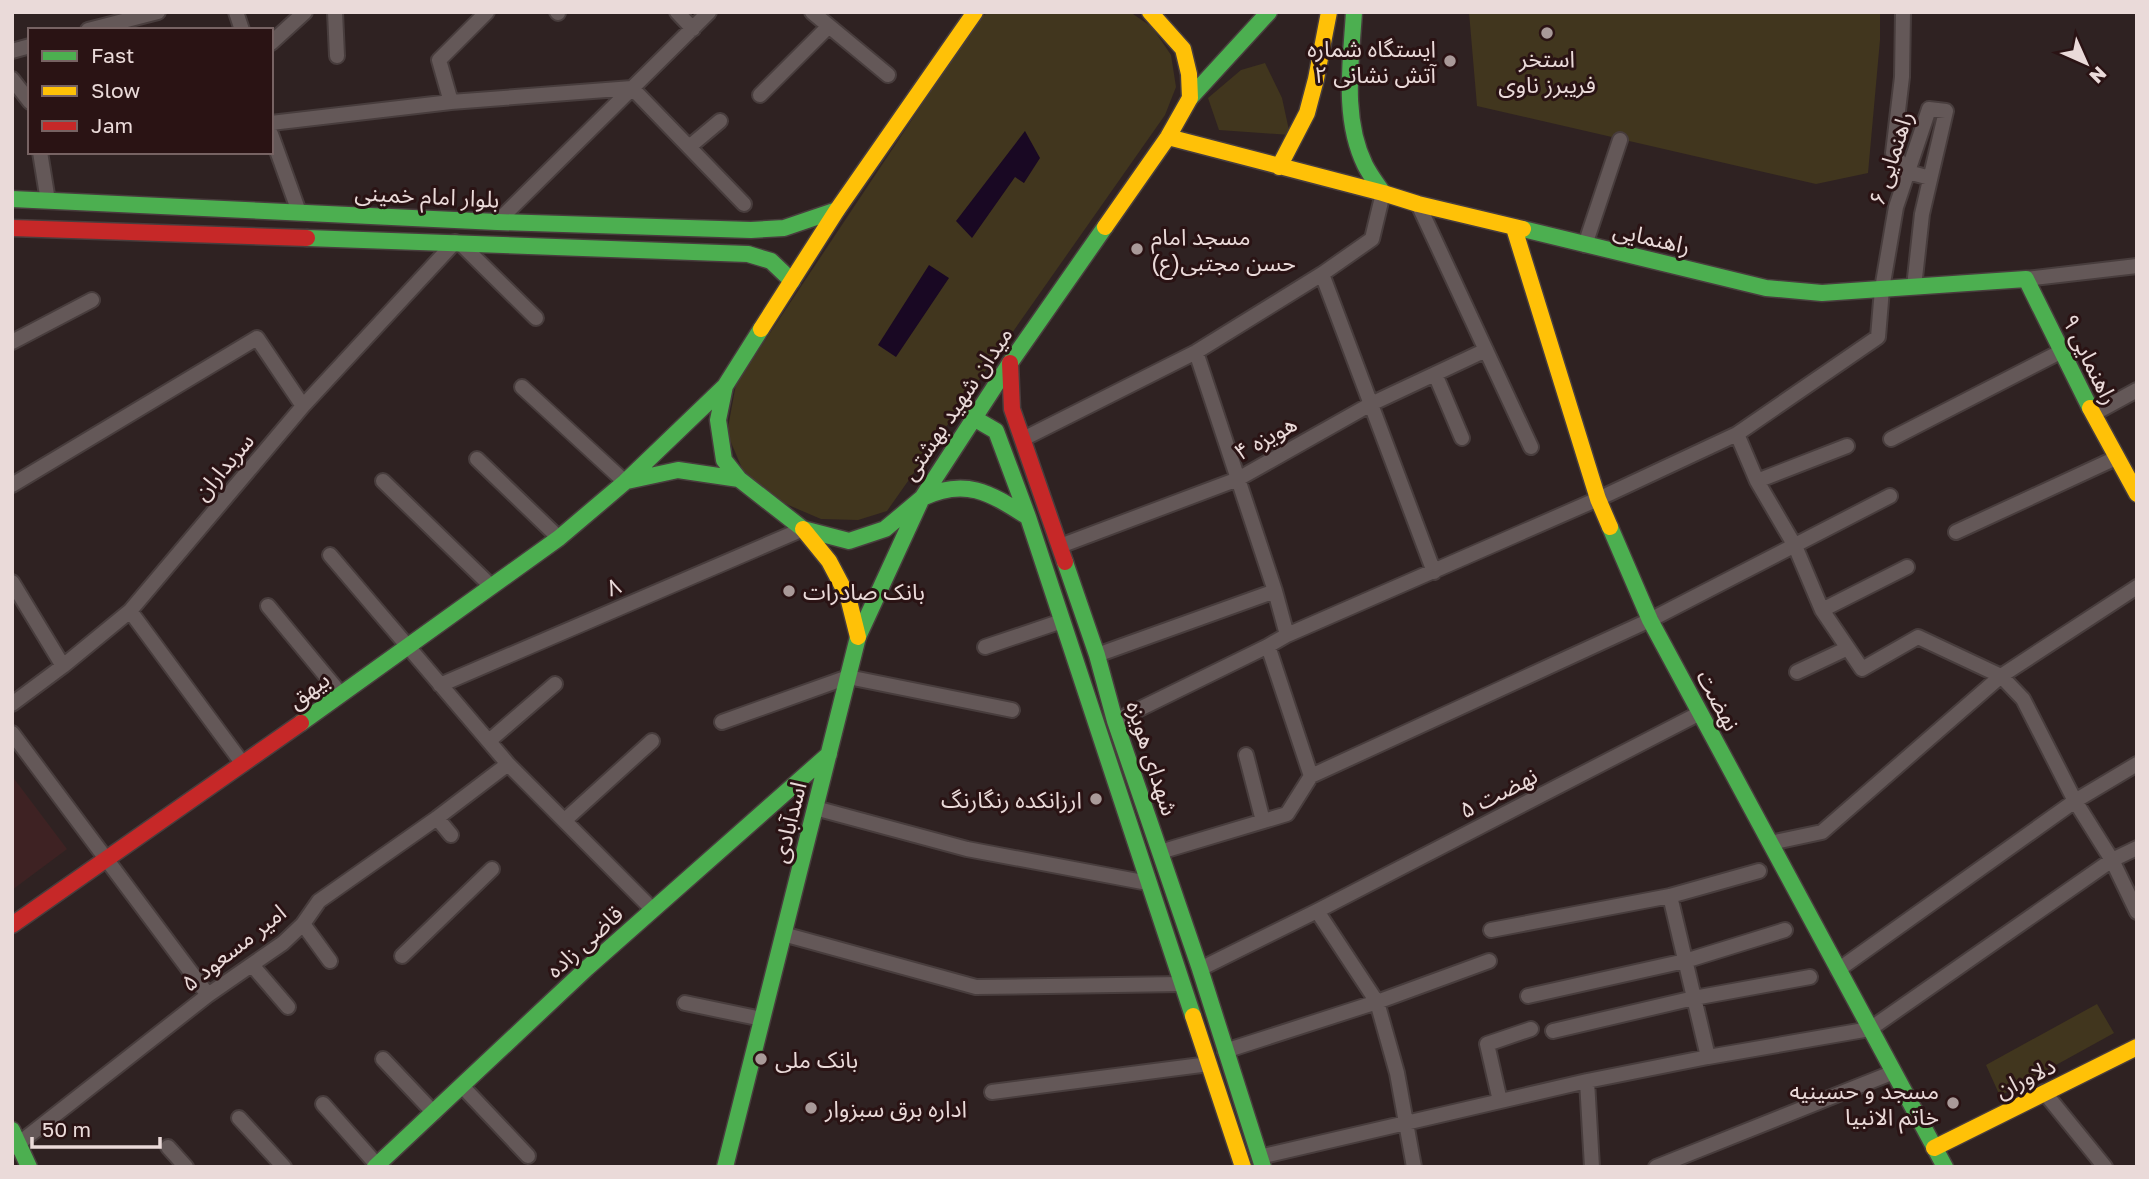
<svg xmlns="http://www.w3.org/2000/svg" width="2149" height="1179" font-family="'Golos Text','Noto Sans Arabic',sans-serif">
  <style>
    .built { fill: #3e2223 }
    .green { fill: #41361e; fill-rule: evenodd }
    .water { fill: #190823 }
    .lines { fill: none; stroke-linecap: round; stroke-linejoin: round }
    .street-casing { stroke: #483d3d; stroke-width: 18 }
    .fast-casing { stroke: #483d3d; stroke-width: 19 }
    .slow-casing { stroke: #483d3d; stroke-width: 19 }
    .jam-casing { stroke: #483d3d; stroke-width: 19 }
    .street { stroke: #645858; stroke-width: 14 }
    .fast { stroke: #4caf50; stroke-width: 16 }
    .slow { stroke: #ffc107; stroke-width: 16 }
    .jam { stroke: #c62828; stroke-width: 16 }
    .poi-dot { fill: #a99a99; stroke: #2a1314; stroke-width: 2.5 }
    .labels { text-anchor: middle; dominant-baseline: central; stroke-width: 6; stroke-linejoin: round; paint-order: stroke }
    .poi-label { font-size: 23px; fill: #eadad9; stroke: #2a1314; text-anchor: start }
    .street-label { font-size: 23px; fill: #eadad9; stroke: #2a1314 }
  </style>
  <rect width="100%" height="100%" fill="#2f2222"/>
  <path class="built" d="M 12,776 L 67,849 L 12,890 Z"/>
  <path class="green" d="M 988,12 L 1130,12 L 1152,27 L 1171,55 L 1176,87 L 1165,115 L 887,511 L 858,520 L 821,519 L 779,501 L 744,473 L 727,433 L 736,384 L 979,19 ZM 1025,131 L 1024,183 L 1015,176 L 972,237 Z
    M 1469,12 L 1880,12 L 1880,40 L 1868,173 L 1816,184 L 1477,106 Z
    M 1265,63 L 1282,98 L 1290,135 L 1219,130 L 1208,98 L 1241,70 Z
    M 2097,1004 L 2114,1033 L 2000,1096 L 1986,1065 Z"/>
  <path class="water" d="M 1025,131 L 1040,158 L 1024,183 L 1015,177 L 972,238 L 956,221 Z
    M 929,265 L 949,278 L 896,357 L 878,345 Z"/>
  <g class="lines">
    <g class="street-casing">
      <path id="street" d="M 236,12 L 242,30
        M 335,12 L 337,56
        M 557,12 L 558,13
        M 677,12 L 693,29
        M 812,12 L 888,75
        M 1903,12 L 1902,77 L 1893,153 L 1908,172 L 1930,178
        M 88,30 L 158,12
        M 271,43 L 305,12
        M 12,51 L 30,46
        M 12,79 L 30,102
        M 760,95 L 829,26
        M 451,102 L 439,60 L 487,12
        M 271,123 L 451,102 L 632,88 L 744,204
        M 271,134 L 299,212
        M 689,147 L 720,121
        M 40,152 L 48,201
        M 1418,204 L 1531,447
        M 497,222 L 709,12
        M 461,244 L 536,318
        M 1585,245 L 1620,140
        M 1322,274 L 1434,572
        M 2026,279 L 2137,266
        M 12,342 L 92,300
        M 1196,352 L 1275,591 L 1287,635
        M 1435,374 L 1462,438
        M 522,387 L 625,482
        M 2093,414 L 2137,390
        M 1737,434 L 1757,481 L 1795,546 L 1822,610 L 1862,669 L 1918,637 L 2001,676 L 2023,699 L 2075,801 L 2112,860 L 2137,912
        M 1023,439 L 1196,352 L 1322,274 L 1372,239 L 1383,193
        M 1891,439 L 2062,351
        M 477,459 L 559,538
        M 383,481 L 491,586
        M 1757,481 L 1847,446
        M 12,485 L 257,338 L 303,406
        M 1956,532 L 2116,458
        M 1060,546 L 1238,479 L 1371,404 L 1486,350
        M 330,555 L 508,764 L 653,910
        M 12,582 L 63,666
        M 268,606 L 340,693
        M 1822,610 L 1907,567
        M 130,611 L 243,764
        M 1268,646 L 1311,776
        M 985,647 L 1062,621
        M 1097,655 L 1275,591
        M 1797,672 L 1848,648
        M 440,685 L 803,529
        M 12,704 L 63,666 L 130,611 L 303,406 L 455,242
        M 1115,721 L 1268,646 L 1287,635 L 1598,499 L 1737,434 L 1878,337 L 1882,289 L 1896,207 L 1929,109 L 1946,111 L 1922,214 L 1914,287
        M 722,722 L 848,677 L 1012,710
        M 12,733 L 208,995
        M 489,741 L 555,684
        M 1246,755 L 1263,821
        M 1311,776 L 1650,620 L 1890,496
        M 815,808 L 967,849 L 1148,883
        M 437,818 L 451,835
        M 565,820 L 652,741
        M 1770,843 L 1822,832 L 2001,676 L 2137,587
        M 1160,852 L 1287,814 L 1311,776
        M 1670,896 L 1708,1057
        M 1317,911 L 1377,1002 L 1397,1073 L 1414,1167
        M 303,924 L 330,961
        M 1491,930 L 1670,896 L 1759,871
        M 783,934 L 976,987 L 1182,984
        M 402,956 L 492,869
        M 252,965 L 288,1007
        M 1200,969 L 1317,911 L 1700,713
        M 1838,970 L 2075,801 L 2137,764
        M 1528,996 L 1685,961 L 1785,930
        M 685,1003 L 762,1019
        M 1553,1031 L 1694,998 L 1810,977
        M 1225,1051 L 1377,1002 L 1489,961
        M 383,1059 L 434,1113
        M 1587,1081 L 1592,1167
        M 462,1086 L 528,1156
        M 992,1092 L 1209,1064
        M 2044,1092 L 2105,1167
        M 1500,1101 L 1487,1044 L 1531,1029
        M 323,1104 L 377,1165
        M 239,1118 L 284,1167
        M 168,1147 L 186,1167
        M 13,1148 L 208,995 L 283,943 L 303,924 L 319,901 L 437,818 L 508,764
        M 1259,1157 L 1587,1081 L 1708,1057 L 1870,1029 L 2112,860 L 2137,848
        M 1656,1167 L 1894,1072"/>
    </g>
    <g class="fast-casing">
      <path id="fast" d="M 1354,12 C 1351,62 1342,118 1365,165 C 1370,175 1377,184 1383,193
        M 1190,98 L 1269,12
        M 12,199 L 497,222 L 751,230 L 784,228 L 837,210
        M 1523,229 L 1766,288 L 1822,293 L 2026,279 L 2090,408
        M 307,238 L 748,254 L 771,261 L 792,281
        M 761,329 L 725,386 L 718,420 L 724,460 L 739,479 L 803,529 L 849,541 L 885,529 L 922,498 L 1010,363 L 1105,227
        M 972,417 L 996,431 L 1028,517 L 1193,1016
        M 627,481 L 678,470 L 739,479
        M 922,498 C 966,477 990,493 1028,517
        M 1610,527 L 1650,620 L 1945,1167
        M 1065,562 L 1097,655 L 1115,721 L 1200,969 L 1263,1167
        M 301,723 L 559,538 L 625,482 L 725,386
        M 12,1130 L 29,1167
        M 375,1167 L 587,968 L 829,754
        M 725,1167 L 858,637 L 922,498"/>
    </g>
    <g class="slow-casing">
      <path id="slow" d="M 1168,137 L 1383,193 L 1418,204 L 1523,229
        M 1279,167 L 1307,113 L 1316,79 L 1329,12
        M 1105,227 L 1168,137 L 1190,98 L 1189,74 L 1183,49 L 1150,12
        M 1514,228 L 1598,499 L 1610,527
        M 761,329 L 837,210 L 975,12
        M 2090,408 L 2137,494
        M 803,529 L 829,561 L 848,597 L 858,637
        M 1193,1016 L 1243,1167
        M 1934,1148 L 2137,1047"/>
    </g>
    <g class="jam-casing">
      <path id="jam" d="M 12,228 L 307,238
        M 1010,363 L 1012,409 L 1065,562
        M 12,925 L 301,723"/>
    </g>
    <use href="#street" class="street"/>
    <use href="#fast" class="fast"/>
    <use href="#slow" class="slow"/>
    <use href="#jam" class="jam"/>
  </g>
  <g class="poi-dot">
    <circle cx="1547" cy="33" r="7"/>
    <circle cx="1450" cy="61" r="7"/>
    <circle cx="1137" cy="249" r="7"/>
    <circle cx="789" cy="591" r="7"/>
    <circle cx="1096" cy="799" r="7"/>
    <circle cx="761" cy="1059" r="7"/>
    <circle cx="1953" cy="1103" r="7"/>
    <circle cx="811" cy="1108" r="7"/>
  </g>
  <g class="labels">
    <g class="poi-label">
      <text x="1436" y="48" text-anchor="end">ایستگاه شماره<tspan x="1436" dy="26">۲ آتش نشانی</tspan></text>
      <text x="1547" y="58" text-anchor="middle">استخر<tspan x="1547" dy="26">فریبرز ناوی</tspan></text>
      <text x="1151" y="236">مسجد امام<tspan x="1151" dy="26">حسن مجتبی(ع)</tspan></text>
      <text x="803" y="591">بانک صادرات</text>
      <text x="1082" y="799" text-anchor="end">ارزانکده رنگارنگ</text>
      <text x="775" y="1059">بانک ملی</text>
      <text x="1939" y="1090" text-anchor="end">مسجد و حسینیه<tspan x="1939" dy="26">خاتم الانبیا</tspan></text>
      <text x="825" y="1108">اداره برق سبزوار</text>
    </g>
    <g class="street-label">
      <text transform="translate(1890 158) rotate(-72)">راهنمایی ۶</text>
      <text transform="translate(427 195) rotate(3)">بلوار امام خمینی</text>
      <text transform="translate(1652 237) rotate(13)">راهنمایی</text>
      <text transform="translate(2091 359) rotate(64)">راهنمایی ۹</text>
      <text transform="translate(956 403) rotate(-56)">میدان شهید بهشتی</text>
      <text transform="translate(1265 437) rotate(-29)">هویزه ۴</text>
      <text transform="translate(223 466) rotate(-50)">سربداران</text>
      <text transform="translate(613 586) rotate(-23)">۸</text>
      <text transform="translate(308 689) rotate(-36)">بیهق</text>
      <text transform="translate(1719 700) rotate(62)">نهضت</text>
      <text transform="translate(1153 758) rotate(72)">شهدای هویزه</text>
      <text transform="translate(1498 792) rotate(-27)">نهضت ۵</text>
      <text transform="translate(788 822) rotate(-76)">اسدآبادی</text>
      <text transform="translate(584 941) rotate(-42)">قاضی زاده</text>
      <text transform="translate(233 947) rotate(-38)">امیر مسعود ۵</text>
      <text transform="translate(2025 1077) rotate(-26)">دلاوران</text>
    </g>
  </g>
  <rect width="2149" height="1179" fill="none" stroke="#eadad9" stroke-width="28"/>
  <rect x="28" y="28" width="245" height="126" fill="#2a1314" stroke="#776363" stroke-width="2"/>
  <rect x="42" y="51" width="35" height="10" fill="#4caf50" stroke="#776363" stroke-width="2"/>
  <text x="91" y="63" font-size="21" fill="#eadad9">Fast</text>
  <rect x="42" y="86" width="35" height="10" fill="#ffc107" stroke="#776363" stroke-width="2"/>
  <text x="91" y="98" font-size="21" fill="#eadad9">Slow</text>
  <rect x="42" y="121" width="35" height="10" fill="#c62828" stroke="#776363" stroke-width="2"/>
  <text x="91" y="133" font-size="21" fill="#eadad9">Jam</text>
  <g transform="translate(2086 63) rotate(135)" stroke="#2a1314" stroke-width="5" paint-order="stroke">
  <path d="M0-5L12 26L0 18L-12 26Z" fill="#eadad9"/>
  <text y="-10" font-size="19" font-weight="bold" text-anchor="middle" fill="#eadad9">N</text>
  </g>
  <path d="M32 1137v10h128v-10" fill="none" stroke="#eadad9" stroke-width="3.5"/>
  <text x="42" y="1137" font-size="21" fill="#eadad9" stroke="#2a1314" stroke-width="5" paint-order="stroke">50 m</text>
</svg>
